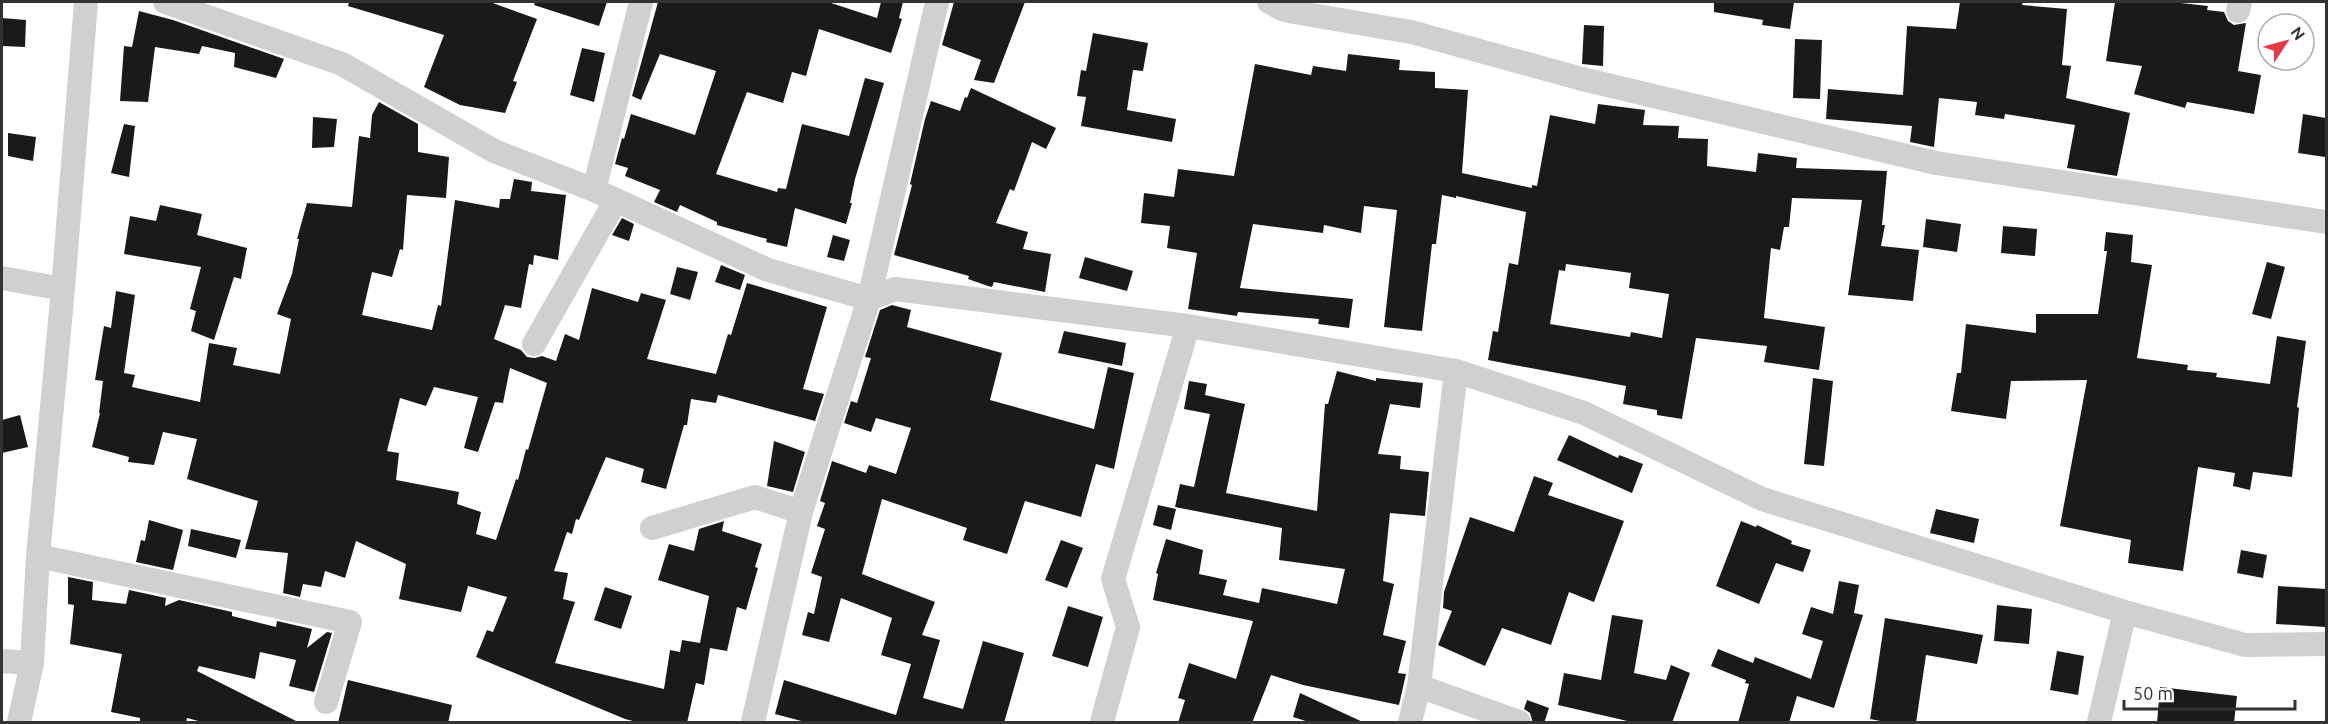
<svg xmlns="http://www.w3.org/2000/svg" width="2328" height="724" font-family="Ubuntu,sans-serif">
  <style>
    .building { fill: #1a1a1a; fill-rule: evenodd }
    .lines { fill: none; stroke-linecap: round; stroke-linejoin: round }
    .minor { stroke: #d0d0d0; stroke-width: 24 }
  </style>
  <rect width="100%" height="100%" fill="#fff"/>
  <path class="building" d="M 349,2 L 490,2 L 537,19 L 513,81 L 517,82 L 505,113 L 460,105 L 424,87 L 444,35 L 348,6 Z
    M 535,2 L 607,2 L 599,26 L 534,5 Z
    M 658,2 L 828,2 L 877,18 L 881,2 L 903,2 L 899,18 L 902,19 L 891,53 L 819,29 L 806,76 L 792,72 L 783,103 L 747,92 L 716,174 L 777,192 L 778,188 L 786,189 L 802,124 L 849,136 L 865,78 L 884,83 L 855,179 L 850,203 L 852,203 L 846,224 L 795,208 L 787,247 L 766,242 L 767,239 L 717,225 L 717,222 L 680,205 L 677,212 L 654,202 L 660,190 L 625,176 L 628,168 L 615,164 L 622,138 L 624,139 L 631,114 L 695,135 L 716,71 L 660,54 L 641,100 L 632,96 Z
    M 954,2 L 1025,2 L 994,83 L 974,80 L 981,60 L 942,45 Z
    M 1714,2 L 1794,2 L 1790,29 L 1762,25 L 1763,20 L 1714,12 Z
    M 1960,2 L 2023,2 L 2022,5 L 2067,9 L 2062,65 L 2071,66 L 2066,98 L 2130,113 L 2117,176 L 2067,168 L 2075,125 L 2005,114 L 2004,119 L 1975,115 L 1977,102 L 1939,98 L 1934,147 L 1910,142 L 1912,126 L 1826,119 L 1828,89 L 1903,95 L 1907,26 L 1956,29 Z
    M 2115,2 L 2172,2 L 2208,6 L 2207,10 L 2224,12 L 2228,21 L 2234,25 L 2246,23 L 2238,71 L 2261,75 L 2254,114 L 2187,102 L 2185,108 L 2134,94 L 2142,66 L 2106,61 Z
    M 139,11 L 173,20 L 284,59 L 276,78 L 234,67 L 235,53 L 202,46 L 199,54 L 155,47 L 148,102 L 120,101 L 124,46 L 132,47 Z
    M 2,18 L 26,20 L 25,47 L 2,46 Z
    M 1584,25 L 1604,26 L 1603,66 L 1582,64 Z
    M 1093,33 L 1148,43 L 1143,71 L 1133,70 L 1127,110 L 1176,119 L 1172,142 L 1081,126 L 1086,97 L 1077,96 L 1081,70 L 1086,71 Z
    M 1795,39 L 1822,40 L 1820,99 L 1793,98 Z
    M 582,48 L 605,53 L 594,102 L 570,95 Z
    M 1348,54 L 1400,60 L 1399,70 L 1435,72 L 1435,88 L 1468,90 L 1462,173 L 1532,188 L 1532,185 L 1537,186 L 1550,115 L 1595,124 L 1598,104 L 1645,110 L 1643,125 L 1679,126 L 1678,138 L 1708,139 L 1707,166 L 1756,172 L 1758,153 L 1797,158 L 1796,168 L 1887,171 L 1882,225 L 1885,225 L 1881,246 L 1919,250 L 1913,301 L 1848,295 L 1862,200 L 1792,198 L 1789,227 L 1784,227 L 1780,250 L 1771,248 L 1764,318 L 1825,327 L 1819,370 L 1764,362 L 1767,346 L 1696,338 L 1682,419 L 1657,415 L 1657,410 L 1623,404 L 1626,386 L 1488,360 L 1493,331 L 1498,332 L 1509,263 L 1518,265 L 1526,212 L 1456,196 L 1456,198 L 1442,195 L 1436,244 L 1432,244 L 1422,331 L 1384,327 L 1397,210 L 1364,206 L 1361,233 L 1324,225 L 1323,233 L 1253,224 L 1240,288 L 1353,299 L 1349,328 L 1318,324 L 1319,319 L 1238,312 L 1237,316 L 1188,309 L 1197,253 L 1167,248 L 1170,226 L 1141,223 L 1144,193 L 1174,197 L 1178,169 L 1234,176 L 1255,64 L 1311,75 L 1313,66 L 1346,71 ZM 1566,264 L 1631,273 L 1629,288 L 1669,294 L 1662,338 L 1631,332 L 1630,337 L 1550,324 L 1559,270 L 1565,271 Z
    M 971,88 L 1056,128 L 1046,149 L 1032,142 L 1014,191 L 1010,189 L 996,223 L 1028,232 L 1023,249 L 1051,254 L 1045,292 L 994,282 L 992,287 L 988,286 L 968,279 L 969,276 L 894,255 L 912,185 L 910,184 L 925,119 L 931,101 L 960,111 L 965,97 L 967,98 Z
    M 379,102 L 418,124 L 418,152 L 449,157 L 446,198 L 407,195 L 403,250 L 400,249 L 392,277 L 372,272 L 362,315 L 432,330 L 438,305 L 441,306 L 455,200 L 499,208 L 500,199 L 510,199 L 514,179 L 532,182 L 531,191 L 566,195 L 558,260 L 534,255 L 533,265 L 529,264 L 521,308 L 505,305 L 494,339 L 521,350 L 527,357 L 535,358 L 542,356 L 556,361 L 565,334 L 579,340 L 592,288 L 638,302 L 641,293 L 666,300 L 647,359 L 716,374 L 728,334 L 731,335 L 747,283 L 827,307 L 803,389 L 824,394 L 815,421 L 718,395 L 716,403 L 691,399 L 687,425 L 684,425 L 666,489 L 641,482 L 644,469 L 606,457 L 579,520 L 576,519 L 572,534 L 567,532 L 554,571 L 568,573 L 563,599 L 575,602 L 555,663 L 664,689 L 670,650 L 680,652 L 682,640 L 700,643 L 709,596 L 658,580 L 669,544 L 694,551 L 699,529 L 724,521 L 722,531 L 762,544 L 755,567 L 758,568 L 746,610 L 737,607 L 727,651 L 710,648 L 704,685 L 696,683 L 687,723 L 641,723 L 625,719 L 476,657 L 487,630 L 493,632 L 507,597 L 468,586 L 461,612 L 399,599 L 406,564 L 356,541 L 345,578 L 325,571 L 321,587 L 303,584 L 300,597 L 283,593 L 288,553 L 245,549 L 258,501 L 187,479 L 197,439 L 163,432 L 154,465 L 128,462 L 129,457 L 92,447 L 100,413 L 99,413 L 103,381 L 95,380 L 104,326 L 111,328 L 116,291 L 135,295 L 124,373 L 135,375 L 132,387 L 200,402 L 209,343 L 237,348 L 233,365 L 280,374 L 291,319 L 277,314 L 292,274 L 299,239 L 297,239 L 307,203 L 352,207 L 359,136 L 370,138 L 372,115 ZM 510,368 L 547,383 L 528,450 L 526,449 L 518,480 L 516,479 L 496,540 L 476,534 L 481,512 L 457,504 L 459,492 L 396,480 L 399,453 L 387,451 L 400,398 L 426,406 L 434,387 L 478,397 L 464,448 L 478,452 L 495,402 L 503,403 Z
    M 2303,114 L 2326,118 L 2325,157 L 2298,153 Z
    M 313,117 L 337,119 L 334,147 L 312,148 Z
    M 124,124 L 135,126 L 129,177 L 111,173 Z
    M 8,133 L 36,137 L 33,161 L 8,156 Z
    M 160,205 L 202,214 L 197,235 L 247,248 L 241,279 L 234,277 L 214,340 L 191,331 L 196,311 L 190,309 L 201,267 L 124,254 L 130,216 L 156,221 Z
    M 622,218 L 634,224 L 629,241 L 612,235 Z
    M 1926,219 L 1961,224 L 1957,252 L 1923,247 Z
    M 2003,226 L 2037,229 L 2035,256 L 2001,253 Z
    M 2106,232 L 2133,235 L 2131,262 L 2152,265 L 2137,358 L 2188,365 L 2187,370 L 2217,373 L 2216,377 L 2270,384 L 2277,336 L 2306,341 L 2297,407 L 2299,408 L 2292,477 L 2253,472 L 2250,490 L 2233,486 L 2235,473 L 2198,467 L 2183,571 L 2128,563 L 2131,540 L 2060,526 L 2087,380 L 2011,381 L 2006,419 L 1951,411 L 1957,373 L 1961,373 L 1966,324 L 2036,333 L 2036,314 L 2098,314 L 2107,251 L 2104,251 Z
    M 833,235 L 850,240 L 844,261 L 827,257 Z
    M 1085,257 L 1133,271 L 1127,291 L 1079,278 Z
    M 2267,262 L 2285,267 L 2271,319 L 2252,314 Z
    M 721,265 L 745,275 L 740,290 L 715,282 Z
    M 677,267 L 698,272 L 690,300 L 670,294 Z
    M 892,305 L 911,310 L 907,327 L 1002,353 L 990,400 L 1094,429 L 1108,367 L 1134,373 L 1114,469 L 1096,464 L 1081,517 L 1025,501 L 1007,554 L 963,540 L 967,528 L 882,499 L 862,574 L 935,602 L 922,635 L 940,640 L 923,698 L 963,709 L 983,641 L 1024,653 L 1004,723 L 809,723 L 775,714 L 784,680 L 896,715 L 911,664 L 881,655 L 892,618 L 841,598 L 829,642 L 802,635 L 808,612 L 814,614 L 822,577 L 811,573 L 825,529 L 817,526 L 825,503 L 820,501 L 832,461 L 866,473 L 869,465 L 896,474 L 911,428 L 876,418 L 871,432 L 844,423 L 851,401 L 857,403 L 871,358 L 865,357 L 880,310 Z
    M 1064,331 L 1126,343 L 1122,366 L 1058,353 Z
    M 1337,371 L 1376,381 L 1376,378 L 1423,383 L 1420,408 L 1390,404 L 1378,454 L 1401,456 L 1400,469 L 1429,472 L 1425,516 L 1390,513 L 1383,581 L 1394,584 L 1383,635 L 1406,641 L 1398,673 L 1406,674 L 1399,705 L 1303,685 L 1271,675 L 1252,723 L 1178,723 L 1185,700 L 1178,698 L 1189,663 L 1236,679 L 1253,621 L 1153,600 L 1158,574 L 1156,573 L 1166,539 L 1203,550 L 1199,574 L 1227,580 L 1223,595 L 1259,603 L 1262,588 L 1337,604 L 1345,569 L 1279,560 L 1282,528 L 1175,507 L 1180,484 L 1194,487 L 1210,414 L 1184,409 L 1189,381 L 1207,384 L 1205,395 L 1245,404 L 1226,493 L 1317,511 L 1325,404 L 1328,404 Z
    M 1813,378 L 1833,381 L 1824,466 L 1804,464 Z
    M 20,415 L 28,447 L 2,453 L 2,420 Z
    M 1569,435 L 1618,458 L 1619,455 L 1643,464 L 1632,493 L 1557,460 Z
    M 774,441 L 805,452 L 793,492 L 767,486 Z
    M 1534,476 L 1553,483 L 1548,495 L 1624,521 L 1594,602 L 1569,592 L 1551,645 L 1502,628 L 1485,666 L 1438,645 L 1452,611 L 1443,608 L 1444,592 L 1470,517 L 1514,532 Z
    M 1158,505 L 1176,509 L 1171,530 L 1153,525 Z
    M 1936,509 L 1979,519 L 1974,543 L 1930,533 Z
    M 149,520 L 183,530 L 173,570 L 136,562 L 141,540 L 145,541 Z
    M 1741,521 L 1756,527 L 1757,525 L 1792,541 L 1791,544 L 1811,550 L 1803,572 L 1776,563 L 1759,604 L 1716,586 Z
    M 191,529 L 241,540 L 236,558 L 188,546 Z
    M 1061,540 L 1083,548 L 1067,588 L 1045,580 Z
    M 2241,550 L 2267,555 L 2263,578 L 2237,573 Z
    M 68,577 L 93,582 L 92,600 L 126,604 L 129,590 L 166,598 L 165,606 L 179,600 L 232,612 L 232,616 L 276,627 L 277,621 L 312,629 L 307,648 L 327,632 L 332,633 L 314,692 L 289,686 L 296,660 L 260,652 L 255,679 L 199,666 L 197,671 L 300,723 L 206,723 L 187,718 L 186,723 L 140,723 L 140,718 L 111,712 L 122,654 L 70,644 L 74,605 L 68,604 Z
    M 1839,581 L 1859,585 L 1854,613 L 1863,615 L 1834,708 L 1797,696 L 1789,723 L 1738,723 L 1749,684 L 1745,683 L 1746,680 L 1711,666 L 1718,649 L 1753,663 L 1755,657 L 1811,679 L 1823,641 L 1802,634 L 1811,607 L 1833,614 Z
    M 2278,586 L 2326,589 L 2326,627 L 2276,624 Z
    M 605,587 L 632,596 L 621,629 L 594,620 Z
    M 1997,605 L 2032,609 L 2029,644 L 1994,641 Z
    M 1068,606 L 1103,617 L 1088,667 L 1052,656 Z
    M 1612,615 L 1643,620 L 1634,673 L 1666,680 L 1671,665 L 1690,673 L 1672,723 L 1636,723 L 1558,705 L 1564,673 L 1601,680 Z
    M 1885,618 L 1983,635 L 1977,664 L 1926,655 L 1916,723 L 1891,723 L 1870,719 Z
    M 2057,651 L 2084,656 L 2078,695 L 2050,690 Z
    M 348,680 L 452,705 L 448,723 L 338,723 Z
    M 2160,687 L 2237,696 L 2234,723 L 2157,723 Z
    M 1300,693 L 1365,723 L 1312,723 L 1293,717 Z
    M 1527,700 L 1549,708 L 1544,723 L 1533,723 L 1530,713 L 1524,709 Z"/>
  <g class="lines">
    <path class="minor" d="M 165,2 L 342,64 L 494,151 L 594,190 L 768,270 L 869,299 L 895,289 L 1188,326 L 1456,371 L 1584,413 L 1762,499 L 2125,612 L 2245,645 L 2326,644
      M 1269,2 L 1282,9 L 1294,12 L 1411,32 L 1582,79 L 1936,163 L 2326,222
      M 2238,11 L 2240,2
      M 594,190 L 641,2
      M 2,278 L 63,289
      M 534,344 L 616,200
      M 652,528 L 755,497 L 801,512
      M 38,556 L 350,622 L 326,702
      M 2,661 L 32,663
      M 1419,686 L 1519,722
      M 19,722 L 32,663 L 38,556 L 63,289 L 86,2
      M 753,722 L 801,512 L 869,299 L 937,2
      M 1102,722 L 1128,627 L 1113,579 L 1188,326
      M 1410,722 L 1419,686 L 1456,371
      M 2099,722 L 2125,612"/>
  </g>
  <rect width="2328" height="724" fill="none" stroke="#333333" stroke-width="6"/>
  <g transform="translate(2286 42) rotate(54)"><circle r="28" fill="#ffffff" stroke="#adadad" stroke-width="1.5"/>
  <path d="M0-4.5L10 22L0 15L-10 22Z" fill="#e63946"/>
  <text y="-9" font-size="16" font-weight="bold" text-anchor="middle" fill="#333333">N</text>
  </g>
  <path d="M2124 700v9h171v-9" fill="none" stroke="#333333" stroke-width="3"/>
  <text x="2133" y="700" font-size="18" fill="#333333" stroke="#ffffff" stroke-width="4.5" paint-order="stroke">50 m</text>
</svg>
